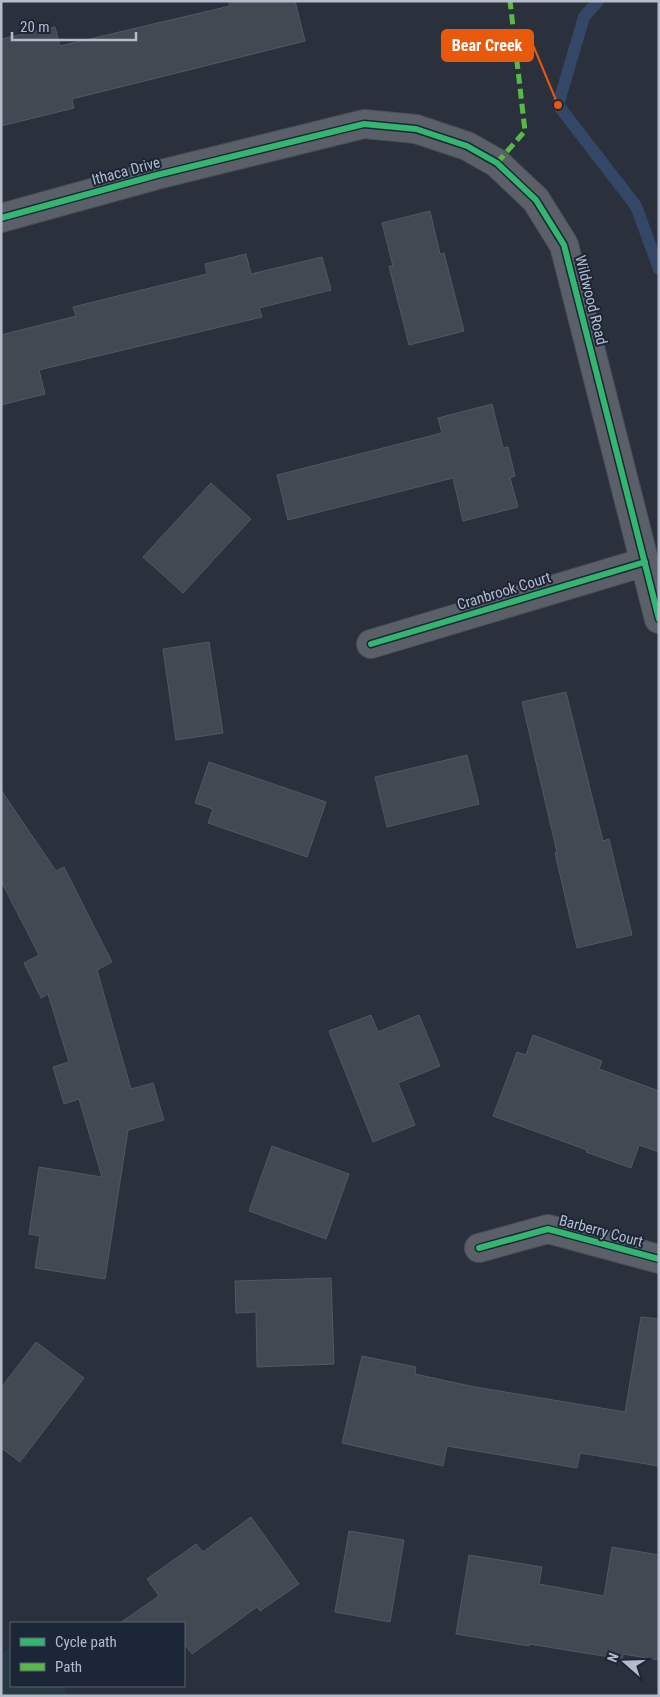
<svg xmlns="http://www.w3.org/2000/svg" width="660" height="1697" font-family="'Roboto Condensed',sans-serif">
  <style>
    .green { fill: #263c42 }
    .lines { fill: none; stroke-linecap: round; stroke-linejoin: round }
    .stream { stroke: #344767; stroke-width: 12 }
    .building { fill: #434952; stroke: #525862 }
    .minor-casing { stroke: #484d56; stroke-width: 30 }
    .minor { stroke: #5b5f68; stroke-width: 28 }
    .quiet { stroke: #58b947; stroke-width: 5; stroke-dasharray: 10 5; stroke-linecap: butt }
    .cycleway-casing { stroke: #1c2637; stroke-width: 9 }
    .cycleway { stroke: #33b770; stroke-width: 6 }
    .labels { text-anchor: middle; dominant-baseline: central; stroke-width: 4; stroke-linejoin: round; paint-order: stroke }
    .street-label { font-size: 15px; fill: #b4bccc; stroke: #1c2637 }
    .leader { fill: none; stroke: #e8590c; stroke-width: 2 }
    .callout-dot { fill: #e8590c; stroke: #1c2637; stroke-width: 2 }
    .callout { fill: #e8590c; stroke: #e8590c; stroke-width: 2 }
    .callout-label { font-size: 16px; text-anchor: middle; font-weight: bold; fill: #fff }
  </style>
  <rect width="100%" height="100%" fill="#2a313c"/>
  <path class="green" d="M 11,1648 L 11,1686 L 64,1686 L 66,1696 L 1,1696 L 1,1653 Z"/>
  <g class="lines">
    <path class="stream" d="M 598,1 L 584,17 L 558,105 L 636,206 L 659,269"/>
  </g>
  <path class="building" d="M 228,1 L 295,1 L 305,41 L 72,99 L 74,108 L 1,126 L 1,39 L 55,27 L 60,46 L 230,6 Z
    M 430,211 L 440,254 L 444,253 L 464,331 L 409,345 L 389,266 L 393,266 L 382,223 Z
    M 246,254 L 251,274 L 322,257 L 331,290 L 259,308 L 262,317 L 39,370 L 45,394 L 1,405 L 1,335 L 76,316 L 73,307 L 207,274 L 205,264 Z
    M 492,404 L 503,448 L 508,447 L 515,476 L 510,478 L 518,507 L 463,521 L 453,478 L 288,520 L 277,475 L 442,433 L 438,418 Z
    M 211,483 L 251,519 L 183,593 L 143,557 Z
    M 209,642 L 223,733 L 176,740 L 163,649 Z
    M 566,692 L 603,841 L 609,839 L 632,935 L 577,948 L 555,853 L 557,852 L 522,702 Z
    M 467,755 L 479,804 L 387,827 L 375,777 Z
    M 209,762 L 326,802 L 307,857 L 208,823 L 213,809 L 195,803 Z
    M 1,790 L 56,871 L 64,867 L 112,962 L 97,970 L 131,1089 L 153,1083 L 164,1120 L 128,1130 L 105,1279 L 35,1268 L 40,1236 L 29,1234 L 39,1167 L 102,1177 L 79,1099 L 64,1104 L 53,1067 L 69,1062 L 48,994 L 41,998 L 24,963 L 39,955 L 1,881 Z
    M 371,1015 L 378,1032 L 419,1015 L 440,1066 L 398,1083 L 415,1125 L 373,1142 L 329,1031 Z
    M 533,1035 L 602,1061 L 599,1069 L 659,1091 L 659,1152 L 639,1145 L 631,1168 L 586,1152 L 587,1150 L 493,1116 L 517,1052 L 526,1055 Z
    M 272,1146 L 349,1174 L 326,1239 L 249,1211 Z
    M 331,1278 L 334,1364 L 257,1367 L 256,1312 L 236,1313 L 235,1281 Z
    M 641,1317 L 659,1319 L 659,1466 L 580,1453 L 577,1468 L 447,1446 L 443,1466 L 342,1443 L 362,1356 L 416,1367 L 415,1374 L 475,1387 L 625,1412 Z
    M 36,1342 L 84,1378 L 20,1462 L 1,1448 L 1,1388 Z
    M 251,1517 L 299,1584 L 260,1611 L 257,1607 L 192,1654 L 184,1643 L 184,1623 L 120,1623 L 159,1596 L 147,1579 L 196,1544 L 203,1552 Z
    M 349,1531 L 404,1540 L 390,1622 L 335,1612 Z
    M 612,1547 L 659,1555 L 659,1660 L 623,1654 L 622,1659 L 529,1644 L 529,1646 L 456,1634 L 469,1555 L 542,1567 L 539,1584 L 604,1596 Z"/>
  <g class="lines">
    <g class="minor-casing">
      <path id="minor" d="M 1,218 L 157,175 L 364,124 L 416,129 L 467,146 L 497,163 L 536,200 L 564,245 L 659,619
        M 371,644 L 645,562
        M 479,1248 L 548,1229 L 659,1259"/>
    </g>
    <use href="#minor" class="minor"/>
    <path class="quiet" d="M 497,163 L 525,131 L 510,1"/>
    <g class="cycleway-casing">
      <path id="cycleway" d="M 1,218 L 157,175 L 364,124 L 416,129 L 467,146 L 497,163 L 536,200 L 564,245 L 659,619
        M 371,644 L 645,562
        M 479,1248 L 548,1229 L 659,1259"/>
    </g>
    <use href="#cycleway" class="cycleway"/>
  </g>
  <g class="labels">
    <g class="street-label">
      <text transform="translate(126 171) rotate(-15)">Ithaca Drive</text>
      <text transform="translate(591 300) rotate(76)">Wildwood Road</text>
      <text transform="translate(504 591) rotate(-17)">Cranbrook Court</text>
      <text transform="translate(601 1231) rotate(15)">Barberry Court</text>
    </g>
  </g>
  <path class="leader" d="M558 105L533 45"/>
  <circle class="callout-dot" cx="558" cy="105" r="5"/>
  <rect class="callout" x="442" y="30" width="91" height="31" rx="5"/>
  <g class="callout-label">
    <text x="487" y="51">Bear Creek</text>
  </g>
  <rect width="660" height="1697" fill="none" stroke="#b4bccc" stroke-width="5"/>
  <rect x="10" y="1622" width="175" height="65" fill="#1c2637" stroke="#596273"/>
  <rect x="20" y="1638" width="25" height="8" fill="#33b770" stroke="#596273"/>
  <text x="55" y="1647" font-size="15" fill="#b4bccc">Cycle path</text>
  <rect x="20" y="1663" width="25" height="8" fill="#58b947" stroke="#596273"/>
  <text x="55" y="1672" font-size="15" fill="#b4bccc">Path</text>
  <g transform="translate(625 1662) rotate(290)" stroke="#1c2637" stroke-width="4" paint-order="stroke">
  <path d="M0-4L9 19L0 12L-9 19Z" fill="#b4bccc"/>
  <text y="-8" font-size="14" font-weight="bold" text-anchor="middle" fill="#b4bccc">N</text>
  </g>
  <path d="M12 32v8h124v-8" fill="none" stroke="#b4bccc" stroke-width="2.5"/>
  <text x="20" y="32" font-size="15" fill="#b4bccc" stroke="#1c2637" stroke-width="4" paint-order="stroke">20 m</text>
</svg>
